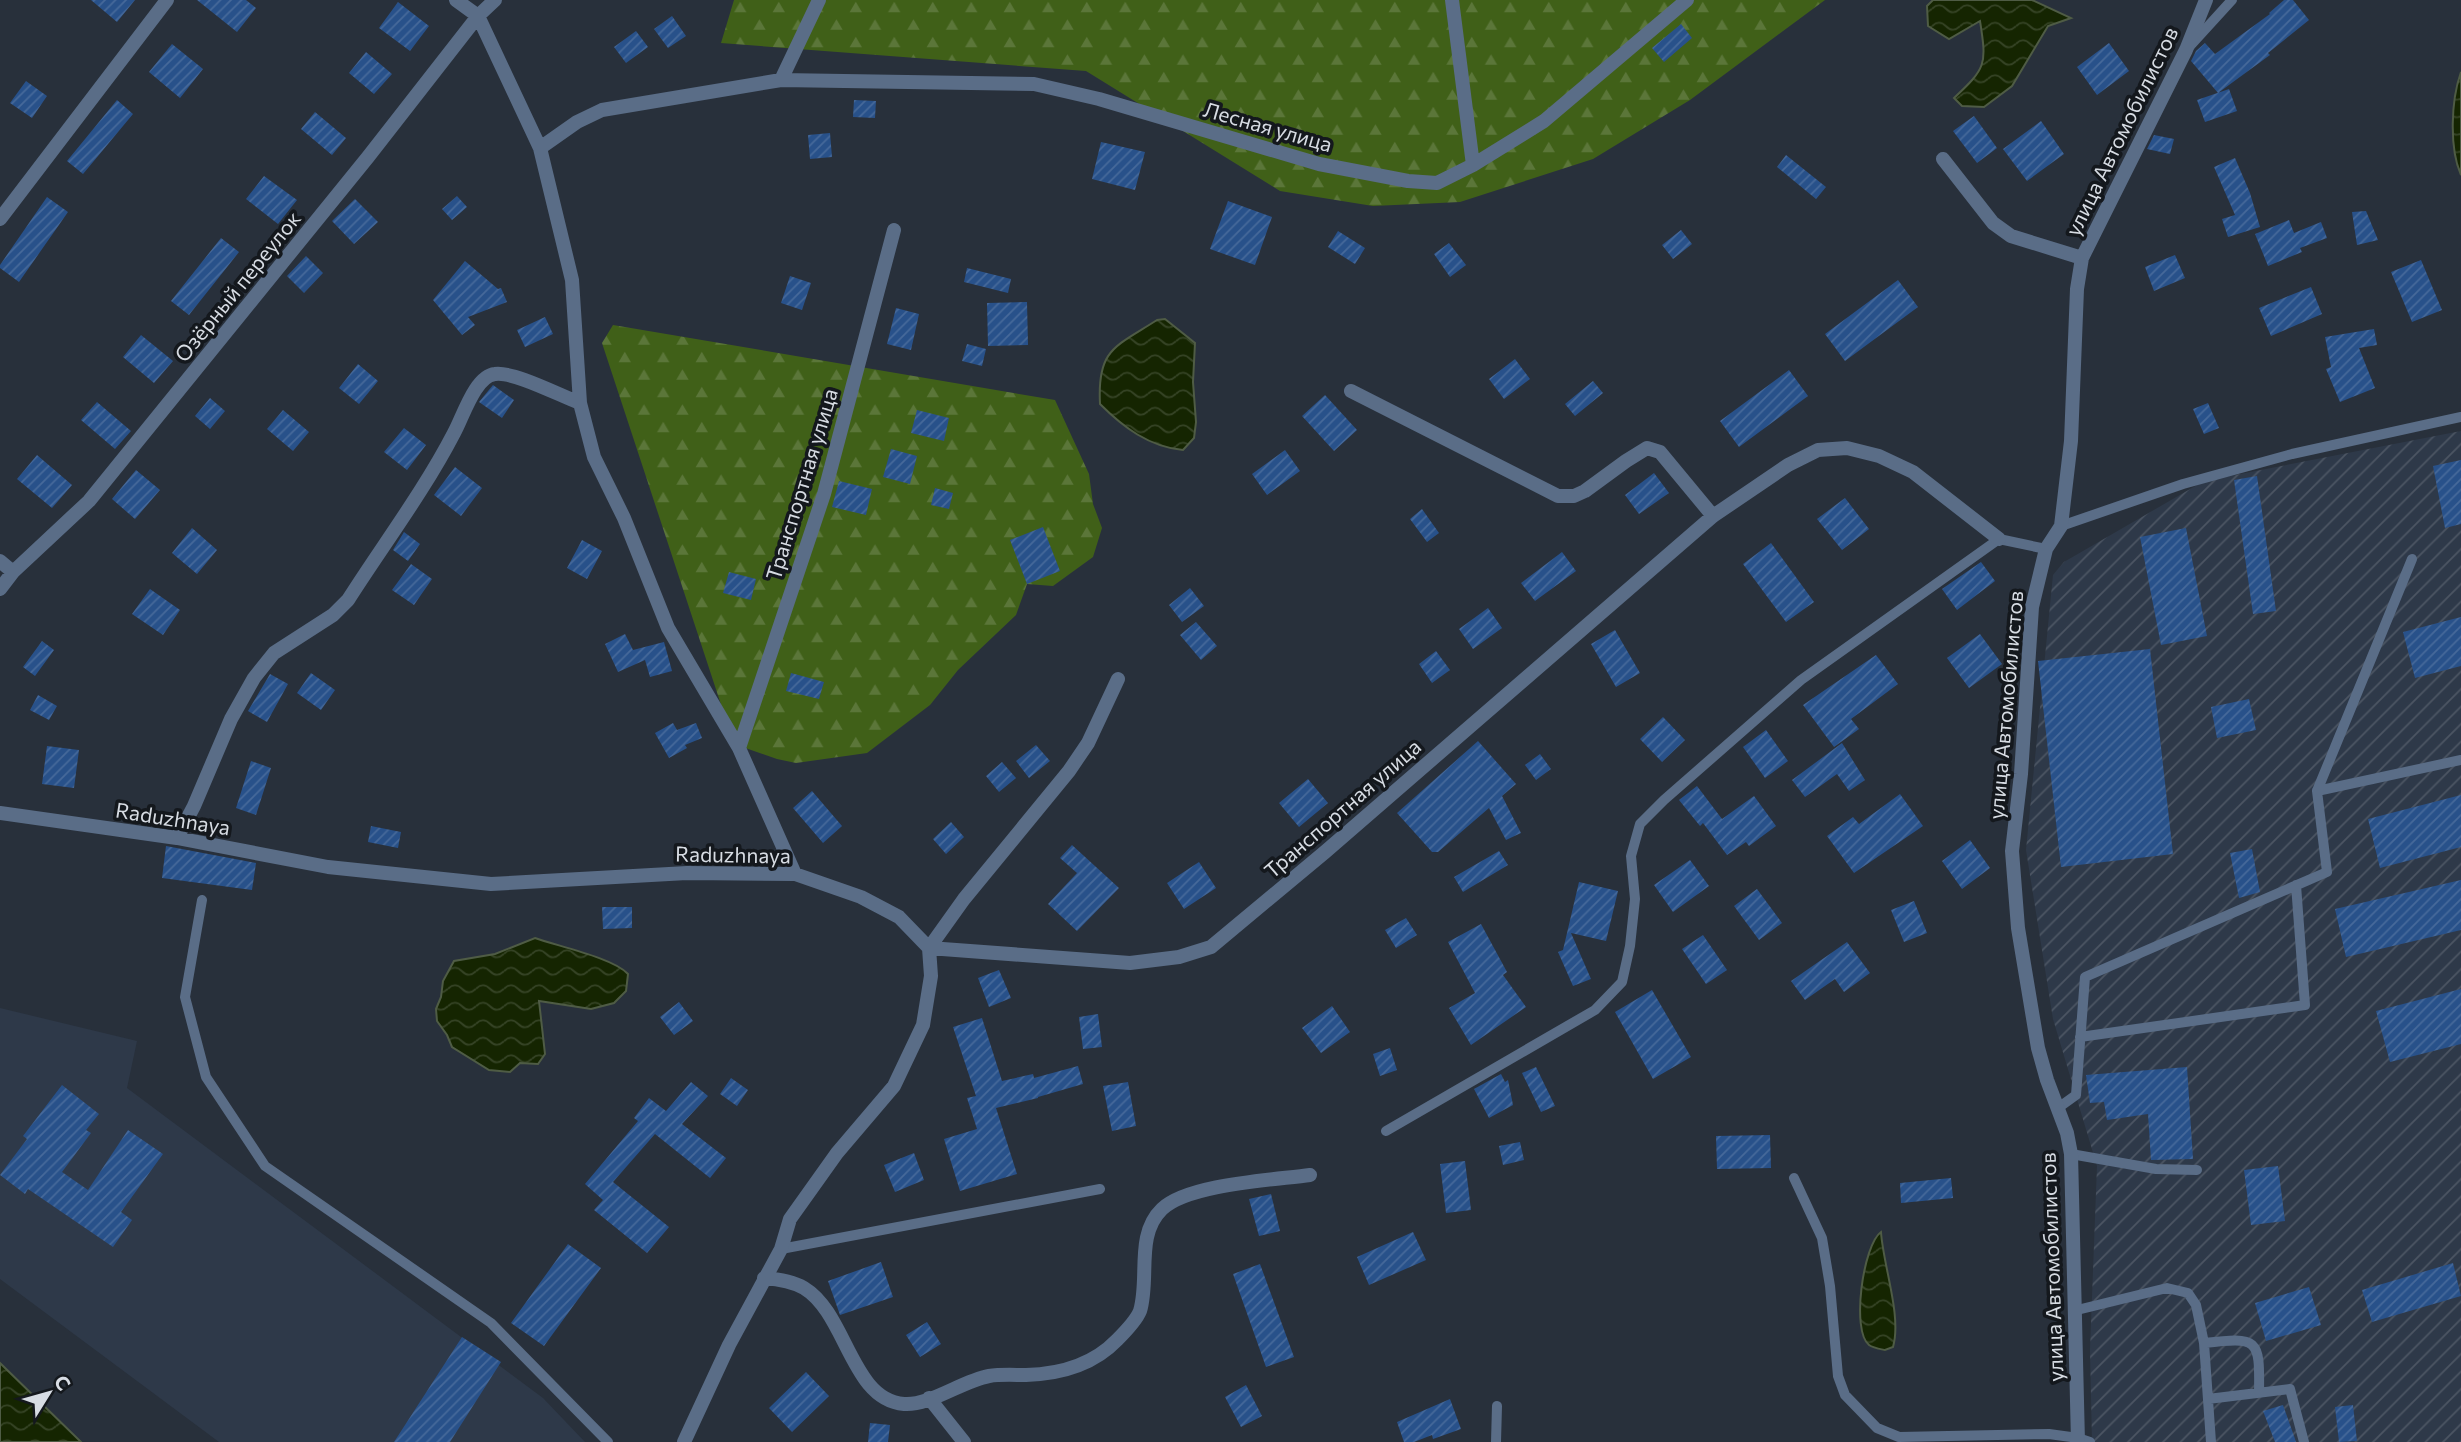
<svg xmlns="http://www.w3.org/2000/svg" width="2461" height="1442" font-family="Commissioner,sans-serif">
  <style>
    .built { fill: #2e3949 }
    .industrial { fill: url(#industrial-furrows) }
    .forest { fill: url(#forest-firs) }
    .water { fill: url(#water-waves); stroke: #4f5c45; stroke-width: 2 }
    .building { fill: url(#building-hatch) }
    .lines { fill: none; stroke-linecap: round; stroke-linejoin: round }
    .lane { stroke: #5a6d87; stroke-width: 10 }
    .street { stroke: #5a6d87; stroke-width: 14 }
    .labels { text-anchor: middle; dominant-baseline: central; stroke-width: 7; stroke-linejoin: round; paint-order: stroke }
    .street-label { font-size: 21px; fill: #d7dce3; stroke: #14181d }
  </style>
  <defs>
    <pattern id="industrial-furrows" width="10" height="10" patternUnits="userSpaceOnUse" patternTransform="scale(1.75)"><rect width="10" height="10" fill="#2e3949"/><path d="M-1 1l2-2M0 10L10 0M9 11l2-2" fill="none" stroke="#4c5563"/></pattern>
    <pattern id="forest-firs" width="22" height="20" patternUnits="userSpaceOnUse" patternTransform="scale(1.75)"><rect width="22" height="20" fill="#406018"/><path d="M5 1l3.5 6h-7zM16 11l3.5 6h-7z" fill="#5b7639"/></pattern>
    <pattern id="water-waves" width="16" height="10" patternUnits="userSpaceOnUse" patternTransform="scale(1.75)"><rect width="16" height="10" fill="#152501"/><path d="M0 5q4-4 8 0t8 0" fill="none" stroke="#364426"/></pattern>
    <pattern id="building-hatch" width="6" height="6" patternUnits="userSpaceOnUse" patternTransform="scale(1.75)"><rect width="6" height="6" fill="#28518a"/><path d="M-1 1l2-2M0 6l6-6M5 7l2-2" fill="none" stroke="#46699a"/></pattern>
  </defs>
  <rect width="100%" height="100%" fill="#28303b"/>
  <path class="built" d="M 0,1008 L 137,1041 L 127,1088 L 543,1398 L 585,1442 L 219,1442 L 0,1279 Z"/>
  <path class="industrial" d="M 2461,431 L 2461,1442 L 2092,1442 L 2090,1350 L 2097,1166 L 2053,1019 L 2026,850 L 2053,575 L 2064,562 L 2204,481 Z"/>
  <path class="forest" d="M 734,0 L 1825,0 L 1690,100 L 1593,159 L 1460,202 L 1373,206 L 1280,191 L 1086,71 L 721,43 Z
    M 613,325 L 1055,400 L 1089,474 L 1093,504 L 1102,528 L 1093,557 L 1053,586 L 1027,584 L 1016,615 L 958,670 L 930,705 L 867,753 L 796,763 L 777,759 L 734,744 L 602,343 Z"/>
  <path class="water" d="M 1933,0 L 2032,0 L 2071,18 L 2048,26 L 2012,86 L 1984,107 L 1962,106 L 1954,98 C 1986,68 1987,65 1980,21 L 1949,39 L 1928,26 L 1927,6 Z
    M 2461,72 L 2461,175 C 2449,148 2451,100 2461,72 Z
    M 1165,319 L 1195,343 L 1193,382 L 1196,422 L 1194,438 L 1183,450 C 1149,447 1123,427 1100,404 C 1097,349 1115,347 1157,320 Z
    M 535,938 C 557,946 614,958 628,974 L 626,991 L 614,1003 L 591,1009 L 539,1001 L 545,1054 L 538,1064 L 520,1063 L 510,1072 L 489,1070 L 452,1047 L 447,1035 L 437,1021 L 436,1009 L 441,997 L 443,981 L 454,961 L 495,954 Z
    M 1881,1232 C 1883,1265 1902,1316 1893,1347 L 1885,1350 C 1880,1349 1873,1348 1869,1345 C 1851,1331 1863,1245 1881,1232 Z
    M 0,1363 L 81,1442 L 0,1442 Z"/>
  <path class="building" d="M 91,0 L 135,0 L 117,22 Z
    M 197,0 L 246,0 L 256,8 L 237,32 Z
    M 2284,0 L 2293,0 L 2309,20 L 2268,53 L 2270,55 L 2218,93 L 2191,61 L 2196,51 L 2205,43 L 2215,54 L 2270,14 L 2269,13 Z
    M 398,2 L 429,26 L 410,51 L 379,28 Z
    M 672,16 L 686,36 L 668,48 L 654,29 Z
    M 1681,24 L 1692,38 L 1664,62 L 1652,48 Z
    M 636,31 L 648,47 L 626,63 L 614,47 Z
    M 2109,43 L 2129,71 L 2097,95 L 2077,67 Z
    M 172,44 L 203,69 L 180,98 L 149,72 Z
    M 366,52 L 392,74 L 374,94 L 349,73 Z
    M 26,81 L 47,96 L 32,118 L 10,103 Z
    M 2229,89 L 2237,111 L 2205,122 L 2197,100 Z
    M 117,100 L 133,114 L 83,174 L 67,161 Z
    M 854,100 L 876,101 L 875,118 L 853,117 Z
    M 315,112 L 346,138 L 332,155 L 301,129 Z
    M 1974,116 L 1997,148 L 1977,163 L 1953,131 Z
    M 2041,121 L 2064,154 L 2027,181 L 2003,149 Z
    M 830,133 L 832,157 L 810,159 L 808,135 Z
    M 2154,135 L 2174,139 L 2170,154 L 2147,149 Z
    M 1101,142 L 1145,152 L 1135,190 L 1092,179 Z
    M 1786,155 L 1826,187 L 1816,199 L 1777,167 Z
    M 2235,158 L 2250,193 L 2260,227 L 2228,237 L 2222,219 L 2235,215 L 2214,167 Z
    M 264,176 L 297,200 L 278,224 L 246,199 Z
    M 457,196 L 467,207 L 452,220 L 442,209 Z
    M 47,197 L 68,212 L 19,282 L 0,268 L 0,265 Z
    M 355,199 L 378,222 L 354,244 L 332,221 Z
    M 1228,201 L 1272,217 L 1255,265 L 1210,249 Z
    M 2366,211 L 2378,240 L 2357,245 L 2352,212 Z
    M 2289,220 L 2294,233 L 2321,222 L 2327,238 L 2300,248 L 2302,252 L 2268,266 L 2255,234 Z
    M 1681,230 L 1692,244 L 1673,259 L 1662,245 Z
    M 1338,231 L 1365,248 L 1355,264 L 1328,247 Z
    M 221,238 L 239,252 L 189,315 L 171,301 Z
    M 1449,243 L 1466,265 L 1450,277 L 1434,254 Z
    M 2175,255 L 2185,278 L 2154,291 L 2145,267 Z
    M 306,256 L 323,273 L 304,293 L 287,276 Z
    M 2421,260 L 2442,310 L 2412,322 L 2391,272 Z
    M 465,261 L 498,289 L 501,288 L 507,302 L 468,317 L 475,325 L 462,335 L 433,300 Z
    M 967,268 L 1011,279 L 1008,293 L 964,282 Z
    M 790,276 L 811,283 L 802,310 L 781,303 Z
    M 1898,280 L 1918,307 L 1845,361 L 1825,334 Z
    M 2311,287 L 2322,314 L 2271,336 L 2259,308 Z
    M 1027,302 L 1028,345 L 988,346 L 987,303 Z
    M 896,308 L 919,314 L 911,350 L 887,344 Z
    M 545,317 L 553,334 L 525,347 L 517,330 Z
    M 2374,329 L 2377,345 L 2359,348 L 2375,388 L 2340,402 L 2326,369 L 2331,367 L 2325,337 Z
    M 141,335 L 173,361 L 154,383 L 123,357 Z
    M 967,344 L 986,349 L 982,366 L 962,361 Z
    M 1515,359 L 1530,379 L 1504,399 L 1489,379 Z
    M 358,364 L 378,381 L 359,404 L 339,388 Z
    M 1789,370 L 1808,396 L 1739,447 L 1720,421 Z
    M 1593,381 L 1603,393 L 1575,416 L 1565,404 Z
    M 493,385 L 514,400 L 502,418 L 479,402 Z
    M 1325,395 L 1357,430 L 1334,451 L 1302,416 Z
    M 210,398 L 225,411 L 210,429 L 195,416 Z
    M 97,402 L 131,431 L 115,449 L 81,420 Z
    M 2208,403 L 2219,428 L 2204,434 L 2193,409 Z
    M 283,410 L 309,432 L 293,451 L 267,429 Z
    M 917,410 L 949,418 L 944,441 L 911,433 Z
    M 404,428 L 426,445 L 407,470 L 384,452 Z
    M 891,449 L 917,456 L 910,484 L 883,477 Z
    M 1285,450 L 1300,471 L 1267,495 L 1252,474 Z
    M 37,455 L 72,485 L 52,508 L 17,479 Z
    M 2461,460 L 2461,524 L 2445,528 L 2433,466 Z
    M 455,467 L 482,488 L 461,516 L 434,495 Z
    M 136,470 L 160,490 L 135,519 L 112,499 Z
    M 1654,473 L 1669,493 L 1639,514 L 1625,495 Z
    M 2257,476 L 2276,611 L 2253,614 L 2234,480 Z
    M 839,481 L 872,489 L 866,515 L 832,507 Z
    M 935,488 L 953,493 L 949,509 L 931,505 Z
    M 1845,498 L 1869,529 L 1842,550 L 1817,519 Z
    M 1422,509 L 1439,533 L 1427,542 L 1410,519 Z
    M 1043,527 L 1060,571 L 1027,584 L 1010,540 Z
    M 192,528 L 217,550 L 197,574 L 172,553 Z
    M 2186,528 L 2207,636 L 2161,645 L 2140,537 Z
    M 404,532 L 420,544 L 408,561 L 393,550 Z
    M 582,540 L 602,551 L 587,579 L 567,568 Z
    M 1771,543 L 1814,602 L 1786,622 L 1743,564 Z
    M 1562,552 L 1576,571 L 1535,601 L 1521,583 Z
    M 1981,562 L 1995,581 L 1957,610 L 1942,589 Z
    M 411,564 L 432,579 L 414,605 L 392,590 Z
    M 729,572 L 756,579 L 751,600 L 723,593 Z
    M 1190,588 L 1204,606 L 1182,622 L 1169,605 Z
    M 150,589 L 180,610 L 163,635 L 132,614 Z
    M 1488,608 L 1502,628 L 1473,649 L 1459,629 Z
    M 2461,617 L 2461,666 L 2415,678 L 2403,632 Z
    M 1196,622 L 1217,646 L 1201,660 L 1180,635 Z
    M 1615,630 L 1640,673 L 1616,687 L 1591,644 Z
    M 625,634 L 633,650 L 664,642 L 672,671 L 650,677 L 645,660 L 618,672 L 605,644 Z
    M 1980,634 L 2002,664 L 1969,688 L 1947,658 Z
    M 42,641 L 54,650 L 35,676 L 23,667 Z
    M 2150,649 L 2173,854 L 2061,867 L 2038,661 Z
    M 1436,651 L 1450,670 L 1432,683 L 1419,664 Z
    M 1876,655 L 1898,684 L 1851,719 L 1859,729 L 1834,747 L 1803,705 Z
    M 311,673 L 335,690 L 321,710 L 297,693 Z
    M 791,673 L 824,682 L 819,699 L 786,691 Z
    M 270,674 L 288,684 L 267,722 L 248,711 Z
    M 38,695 L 57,706 L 49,720 L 30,710 Z
    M 2249,699 L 2256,730 L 2217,738 L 2211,707 Z
    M 1663,717 L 1685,740 L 1662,762 L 1640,739 Z
    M 673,723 L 677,730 L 696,723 L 702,738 L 685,745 L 687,748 L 669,758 L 655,733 Z
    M 1766,730 L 1788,761 L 1765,778 L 1743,747 Z
    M 1478,741 L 1516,784 L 1502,796 L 1521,833 L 1506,840 L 1489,808 L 1438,852 L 1432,852 L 1397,813 Z
    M 1842,743 L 1865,780 L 1849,791 L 1837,774 L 1805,797 L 1792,780 Z
    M 1036,745 L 1050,761 L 1029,778 L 1016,761 Z
    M 47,746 L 79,750 L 74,788 L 42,784 Z
    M 1540,754 L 1551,769 L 1536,780 L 1525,765 Z
    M 251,761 L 271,768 L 256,815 L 236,808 Z
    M 1002,762 L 1016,778 L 999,792 L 986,776 Z
    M 1308,779 L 1328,803 L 1299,827 L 1279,803 Z
    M 1697,786 L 1722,819 L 1754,796 L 1776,826 L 1749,846 L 1746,842 L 1727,855 L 1703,823 L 1700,826 L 1679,800 Z
    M 812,791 L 842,826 L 823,843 L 793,808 Z
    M 1900,794 L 1923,826 L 1854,873 L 1827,836 L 1853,817 L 1859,824 Z
    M 2461,795 L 2461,847 L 2380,868 L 2368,819 Z
    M 951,822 L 964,837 L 946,854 L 933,839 Z
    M 371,826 L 401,832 L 398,848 L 368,842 Z
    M 1970,840 L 1990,868 L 1962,889 L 1942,861 Z
    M 1072,845 L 1119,888 L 1077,931 L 1048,904 L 1077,873 L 1060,858 Z
    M 166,846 L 256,863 L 252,890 L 162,878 Z
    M 2252,849 L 2260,892 L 2239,898 L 2230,853 Z
    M 1499,851 L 1508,865 L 1463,892 L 1454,877 Z
    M 1690,860 L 1709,886 L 1673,912 L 1654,885 Z
    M 1199,862 L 1216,888 L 1184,909 L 1167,883 Z
    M 2461,880 L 2461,930 L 2346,957 L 2335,909 Z
    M 1579,882 L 1618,891 L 1606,941 L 1571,933 L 1591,979 L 1573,986 L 1558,952 L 1563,950 Z
    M 1757,889 L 1782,923 L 1759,940 L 1734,906 Z
    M 1914,901 L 1927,933 L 1904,942 L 1891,910 Z
    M 602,907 L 632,907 L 632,928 L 603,929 Z
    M 1406,918 L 1417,935 L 1396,948 L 1385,930 Z
    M 1481,924 L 1507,972 L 1503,975 L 1526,1007 L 1471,1045 L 1449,1008 L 1475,993 L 1448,942 Z
    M 1703,935 L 1727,970 L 1706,984 L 1682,949 Z
    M 1847,942 L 1870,973 L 1844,992 L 1835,979 L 1805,1000 L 1791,981 Z
    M 999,970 L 1011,998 L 989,1007 L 978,978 Z
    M 2461,989 L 2461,1044 L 2390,1062 L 2376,1011 Z
    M 1652,990 L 1691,1057 L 1653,1079 L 1615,1012 Z
    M 679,1002 L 693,1021 L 674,1035 L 660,1017 Z
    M 1332,1006 L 1350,1032 L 1321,1053 L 1302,1028 Z
    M 1098,1014 L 1102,1047 L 1083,1049 L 1079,1017 Z
    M 982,1018 L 1002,1081 L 1033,1074 L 1034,1078 L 1078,1066 L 1083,1084 L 1038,1097 L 1038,1098 L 996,1108 L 1017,1174 L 960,1191 L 944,1139 L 977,1129 L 967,1098 L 976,1096 L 953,1027 Z
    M 1390,1048 L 1397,1070 L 1380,1076 L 1373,1054 Z
    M 1536,1067 L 1555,1106 L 1541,1112 L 1522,1073 Z
    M 2187,1067 L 2193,1159 L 2151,1160 L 2148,1114 L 2107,1120 L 2104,1102 L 2090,1103 L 2086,1075 Z
    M 1501,1074 L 1505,1082 L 1508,1080 L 1513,1105 L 1489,1118 L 1474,1089 Z
    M 731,1078 L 748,1090 L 737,1106 L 720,1094 Z
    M 691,1082 L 708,1096 L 682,1124 L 726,1158 L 710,1178 L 655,1134 L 613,1182 L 669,1227 L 647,1253 L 594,1210 L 603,1200 L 585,1184 L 638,1121 L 634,1118 L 649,1098 L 666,1111 Z
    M 1128,1082 L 1136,1126 L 1112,1131 L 1103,1086 Z
    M 62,1085 L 99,1114 L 86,1130 L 91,1133 L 62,1172 L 88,1190 L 128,1130 L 163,1154 L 121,1212 L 132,1220 L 113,1247 L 28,1189 L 25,1194 L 0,1175 L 27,1139 L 23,1136 Z
    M 1770,1135 L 1771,1168 L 1717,1169 L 1716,1136 Z
    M 1520,1142 L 1524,1160 L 1503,1165 L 1499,1146 Z
    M 914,1153 L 924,1180 L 895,1192 L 884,1165 Z
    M 1465,1161 L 1471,1210 L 1446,1213 L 1440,1164 Z
    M 2278,1166 L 2285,1221 L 2251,1225 L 2244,1170 Z
    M 1951,1178 L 1953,1198 L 1901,1203 L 1900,1183 Z
    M 1271,1194 L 1280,1231 L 1259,1236 L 1249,1199 Z
    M 1413,1232 L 1426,1260 L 1369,1285 L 1357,1257 Z
    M 568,1244 L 601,1268 L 544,1346 L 511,1323 Z
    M 881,1262 L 893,1297 L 840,1315 L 828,1281 Z
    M 2453,1263 L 2461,1296 L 2372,1322 L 2362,1290 Z
    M 1260,1264 L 1294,1357 L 1266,1367 L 1233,1274 Z
    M 2309,1287 L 2321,1325 L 2266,1341 L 2255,1303 Z
    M 927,1322 L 941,1344 L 920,1357 L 906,1335 Z
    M 462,1337 L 501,1362 L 450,1442 L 394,1442 Z
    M 806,1372 L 829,1396 L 792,1432 L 769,1408 Z
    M 1246,1385 L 1262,1416 L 1241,1427 L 1225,1397 Z
    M 1450,1399 L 1461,1429 L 1433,1439 L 1432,1435 L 1414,1442 L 1404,1442 L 1397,1422 Z
    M 2283,1405 L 2294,1436 L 2296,1442 L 2275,1442 L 2263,1411 Z
    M 2353,1405 L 2357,1441 L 2339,1442 L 2335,1407 Z
    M 870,1423 L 890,1425 L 888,1442 L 868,1442 Z"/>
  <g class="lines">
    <path class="lane" d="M 2190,46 L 2232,0
      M 2061,526 L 2183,484 L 2292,454 L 2461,417
      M 2317,791 L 2412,559
      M 202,900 L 185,997 L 206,1077 L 265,1166 L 491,1323 L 608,1442
      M 2080,1037 L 2305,1005 L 2296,885
      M 2058,1108 L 2076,1095 L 2085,977 L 2327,872 L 2317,791 L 2461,760
      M 1386,1131 L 1595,1010 L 1622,982 L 1630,946 L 1635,899 L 1631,856 L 1640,824 L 1664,800 L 1801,680 L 1999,539 L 2046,549
      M 2071,1154 L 2156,1169 L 2197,1170
      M 1794,1178 L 1822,1238 L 1830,1286 L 1838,1376 L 1845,1395 L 1877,1428 L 1899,1437 L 2049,1434 L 2078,1438 L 2090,1442
      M 781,1249 L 1100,1189
      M 2073,1311 L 2167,1288 L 2188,1293 L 2196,1305 L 2204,1343 L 2211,1442
      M 2204,1343 C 2258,1337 2260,1338 2259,1392
      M 2208,1399 L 2290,1389 L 2304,1442
      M 1496,1442 L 1497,1406"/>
    <path class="street" d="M 456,0 L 478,16 L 540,148 L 572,280 L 580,403 L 594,457 L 624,518 L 668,628 L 739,748 L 795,874
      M 1452,0 L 1473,165
      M 781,80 L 819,0
      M 540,148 L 577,122 L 602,110 L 781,80 L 1034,84 L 1099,99 L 1319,164 L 1408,181 L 1437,183 L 1473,165 L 1544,121 L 1687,0
      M 1943,159 L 1993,223 L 2011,236 L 2082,258
      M 0,219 L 167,0
      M 1351,391 L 1558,496 L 1574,496 L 1585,491 L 1626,461 L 1647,448 L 1660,452 L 1713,516
      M 0,561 L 13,572
      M 0,589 L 13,572 L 89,501 L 368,157 L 478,16 L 495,0
      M 739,748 L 824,494 L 894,230
      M 0,813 L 177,838 L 328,867 L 491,884 L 687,873 L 795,874 L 861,897 L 899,917 L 929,948 L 931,976 L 923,1025 L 894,1086 L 837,1153 L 790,1219 L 781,1249 L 729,1345 L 684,1442
      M 177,838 L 194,806 L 231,719 L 254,678 L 274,653 L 333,615 L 348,600 C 383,545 424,491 454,433 C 463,417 475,376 495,374 C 513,371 561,396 580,403
      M 929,948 L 1130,963 L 1179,957 L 1211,947 L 1325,852 L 1713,516 L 1788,465 L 1818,450 L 1847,448 L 1879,456 L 1913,472 L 1999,539
      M 929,948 L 964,899 L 1069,771 L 1088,743 L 1118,679
      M 764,1278 C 777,1279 792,1281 804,1288 C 847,1314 851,1400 904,1404 C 929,1406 962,1381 989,1376 C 1001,1374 1014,1375 1026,1375 C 1060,1374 1093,1365 1117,1340 C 1125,1332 1136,1321 1140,1311 C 1150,1278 1135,1235 1162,1209 C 1188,1184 1273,1180 1310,1175
      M 929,1398 L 964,1442
      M 2078,1442 L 2071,1154 L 2067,1133 L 2047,1080 L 2038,1048 L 2018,928 L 2012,851 L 2021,774 L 2032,607 L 2046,549 L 2061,526 L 2071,441 L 2077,289 L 2082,258 L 2186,50 L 2206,0"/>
  </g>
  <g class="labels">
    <g class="street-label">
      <text transform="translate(1268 126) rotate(16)">Лесная улица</text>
      <text transform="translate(2121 131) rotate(-64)">улица Автомобилистов</text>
      <text transform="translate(237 286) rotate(-51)">Озёрный переулок</text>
      <text transform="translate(801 484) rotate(-73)">Транспортная улица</text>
      <text transform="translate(2005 705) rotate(-85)">улица Автомобилистов</text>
      <text transform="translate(1342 808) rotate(-41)">Транспортная улица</text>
      <text transform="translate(173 818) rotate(9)">Raduzhnaya</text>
      <text transform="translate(733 854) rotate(1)">Raduzhnaya</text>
      <text transform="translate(2051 1267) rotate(-92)">улица Автомобилистов</text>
    </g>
  </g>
  <g transform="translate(49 1393) rotate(53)" stroke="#14181d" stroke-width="5" paint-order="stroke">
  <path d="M0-5L12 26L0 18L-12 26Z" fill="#d7dce3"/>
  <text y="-10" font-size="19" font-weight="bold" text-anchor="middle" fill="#d7dce3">С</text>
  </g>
</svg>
